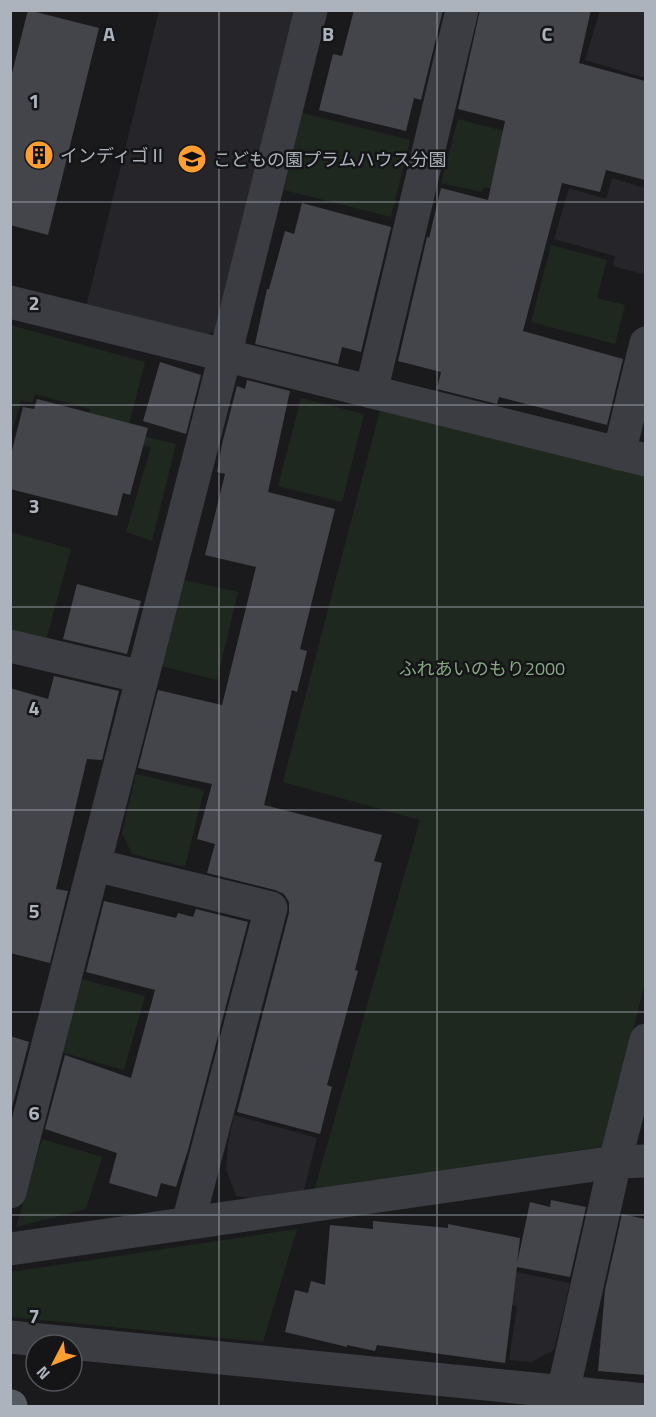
<svg xmlns="http://www.w3.org/2000/svg" width="656" height="1417" font-family="'Titillium Web','Noto Sans JP',sans-serif">
  <style>
    .built { fill: #26262a }
    .green { fill: #1f281f }
    .building { fill: #44454a }
    .lines { fill: none; stroke-linecap: round; stroke-linejoin: round }
    .minor { stroke: #3b3d42; stroke-width: 33 }
    .major { stroke: #565a61; stroke-width: 33 }
    .grid { fill: none; stroke: #acb3bd; stroke-width: 1.5; stroke-opacity: 0.55 }
    .labels { text-anchor: middle; dominant-baseline: central; stroke-width: 5; stroke-linejoin: round; paint-order: stroke }
    .poi-label { font-size: 18px; fill: #acb3bd; stroke: #151518; text-anchor: start }
    .park-label { font-size: 18px; fill: #85a982; stroke: #151518 }
    .grid-label { font-size: 20px; text-anchor: middle; font-weight: bold; fill: #acb3bd; stroke: #151518; stroke-width: 5; stroke-linejoin: round; paint-order: stroke }
  </style>
  <rect width="100%" height="100%" fill="#1a1a1d"/>
  <path class="built" d="M 600,10 L 645,11 L 645,78 L 585,60 Z
    M 159,11 L 299,11 L 219,330 L 199,337 L 86,307 Z
    M 612,178 L 645,188 L 646,264 L 643,274 L 613,266 L 615,256 L 554,239 L 569,188 L 606,199 Z
    M 234,1115 L 317,1138 L 303,1194 L 275,1201 L 236,1196 L 226,1169 L 228,1144 Z
    M 516,1272 L 570,1283 L 554,1350 L 531,1362 L 509,1360 L 517,1306 L 510,1305 Z"/>
  <path class="green" d="M 302,113 L 410,140 L 391,217 L 284,190 Z
    M 458,119 L 562,146 L 548,203 L 484,187 L 482,192 L 441,183 Z
    M 551,245 L 607,260 L 597,298 L 625,305 L 615,344 L 531,322 Z
    M 10,325 L 145,362 L 127,432 L 176,444 L 152,541 L 126,532 L 151,447 L 105,436 L 88,419 L 90,409 L 35,394 L 32,403 L 21,400 L 11,436 Z
    M 301,398 L 364,414 L 342,502 L 278,486 Z
    M 380,410 L 645,473 L 645,982 L 604,1146 L 314,1191 L 420,820 L 283,782 Z
    M 10,532 L 71,549 L 46,640 L 11,630 Z
    M 181,579 L 238,592 L 217,680 L 161,666 Z
    M 136,774 L 204,790 L 185,867 L 132,854 L 122,833 Z
    M 82,979 L 145,996 L 124,1070 L 61,1052 Z
    M 42,1139 L 102,1157 L 86,1209 L 16,1227 Z
    M 297,1229 L 263,1342 L 11,1317 L 11,1272 Z"/>
  <path class="building" d="M 28,10 L 99,28 L 48,235 L 10,225 L 10,81 Z
    M 354,10 L 443,10 L 421,100 L 414,98 L 406,131 L 319,110 L 333,54 L 342,56 Z
    M 480,10 L 591,10 L 579,63 L 645,81 L 645,180 L 606,170 L 600,192 L 562,183 L 523,331 L 623,359 L 607,425 L 499,397 L 497,404 L 437,389 L 441,372 L 398,361 L 427,237 L 429,238 L 441,188 L 488,200 L 505,121 L 458,109 Z
    M 302,203 L 391,227 L 361,352 L 342,347 L 338,364 L 255,344 L 267,289 L 269,289 L 285,231 L 294,234 Z
    M 160,362 L 201,375 L 186,434 L 143,421 Z
    M 247,380 L 290,391 L 268,492 L 335,509 L 300,649 L 307,651 L 297,692 L 292,690 L 264,805 L 382,835 L 374,861 L 382,863 L 355,970 L 358,971 L 327,1085 L 332,1087 L 320,1134 L 237,1112 L 289,913 L 289,902 L 284,894 L 275,890 L 207,873 L 215,844 L 197,839 L 212,784 L 138,768 L 158,690 L 222,705 L 256,567 L 205,555 L 225,474 L 217,472 L 222,444 L 237,386 L 245,389 Z
    M 37,399 L 148,428 L 130,495 L 123,493 L 117,516 L 10,489 L 10,458 L 23,407 L 34,409 Z
    M 77,584 L 141,601 L 127,654 L 63,639 Z
    M 54,676 L 119,691 L 102,760 L 87,759 L 56,889 L 68,891 L 50,963 L 10,953 L 10,688 L 48,699 Z
    M 104,901 L 176,918 L 178,913 L 193,917 L 196,909 L 248,922 L 188,1150 L 176,1187 L 161,1183 L 157,1197 L 109,1183 L 117,1153 L 45,1129 L 65,1055 L 131,1078 L 155,990 L 86,972 Z
    M 10,1036 L 29,1042 L 10,1115 Z
    M 551,1200 L 586,1207 L 570,1277 L 517,1267 L 505,1363 L 377,1345 L 375,1351 L 347,1345 L 347,1347 L 285,1332 L 295,1290 L 308,1293 L 311,1281 L 325,1285 L 330,1225 L 373,1229 L 373,1221 L 448,1228 L 448,1224 L 520,1238 L 517,1264 L 530,1202 L 550,1207 Z
    M 622,1214 L 645,1219 L 645,1375 L 598,1371 L 605,1290 Z"/>
  <g class="lines">
    <path class="minor" d="M 10,302 L 646,460
      M 371,392 L 462,10
      M 619,454 L 646,343
      M 10,646 L 142,677
      M 95,865 L 271,908 L 188,1223
      M 10,1192 L 225,356 L 311,10
      M 10,1249 L 615,1162 L 646,1161
      M 10,1337 L 646,1400
      M 563,1392 L 615,1162 L 646,1040"/>
    <path class="major" d="M 10,1406 L 11,1406"/>
  </g>
  <path class="grid" d="M 219,10 L 219,1406M 437,10 L 437,1406M 10,202 L 646,202M 10,405 L 646,405M 10,607 L 646,607M 10,810 L 646,810M 10,1012 L 646,1012M 10,1215 L 646,1215"/>
  <defs>
    <g id="building-disc" transform="scale(1.5)"><circle r="9.5" fill="#fe9e31" stroke="#151518"/><path d="M-4-6H4V6H1V3H-1V6H-4ZM-2.5-4.3h1.7v1.8h-1.7ZM.8-4.3h1.7v1.8H.8ZM-2.5-1h1.7V.8h-1.7ZM.8-1h1.7V.8H.8Z" fill="#111"/></g>
    <g id="school-disc" transform="scale(1.5)"><circle r="9.5" fill="#fe9e31" stroke="#151518"/><path d="M0-5L7-2L0 1L-7-2ZM-4 1L0 2.5L4 1V4Q0 6-4 4Z" fill="#111"/></g>
  </defs>
  <g fill-rule="evenodd">
    <use href="#building-disc" x="39" y="155"/>
    <use href="#school-disc" x="192" y="159"/>
  </g>
  <g class="labels">
    <g class="poi-label">
      <text x="60" y="155">インディゴⅡ</text>
      <text x="213" y="159">こどもの園プラムハウス分園</text>
    </g>
    <g class="park-label">
      <text x="482" y="668">ふれあいのもり2000</text>
    </g>
  </g>
  <g class="grid-label">
    <text x="109" y="41">A</text>
    <text x="328" y="41">B</text>
    <text x="547" y="41">C</text>
    <text x="34" y="108">1</text>
    <text x="34" y="310">2</text>
    <text x="34" y="513">3</text>
    <text x="34" y="715">4</text>
    <text x="34" y="918">5</text>
    <text x="34" y="1120">6</text>
    <text x="34" y="1323">7</text>
  </g>
  <rect width="656" height="1417" fill="none" stroke="#acb3bd" stroke-width="24"/>
  <g transform="translate(54 1363) rotate(228)"><circle r="28" fill="#151518" stroke="#51545a" stroke-width="1.5"/>
  <path d="M0-4.5L10 22L0 15L-10 22Z" fill="#fe9e31"/>
  <text y="-9" font-size="16" font-weight="bold" text-anchor="middle" fill="#acb3bd">N</text>
  </g>
</svg>
